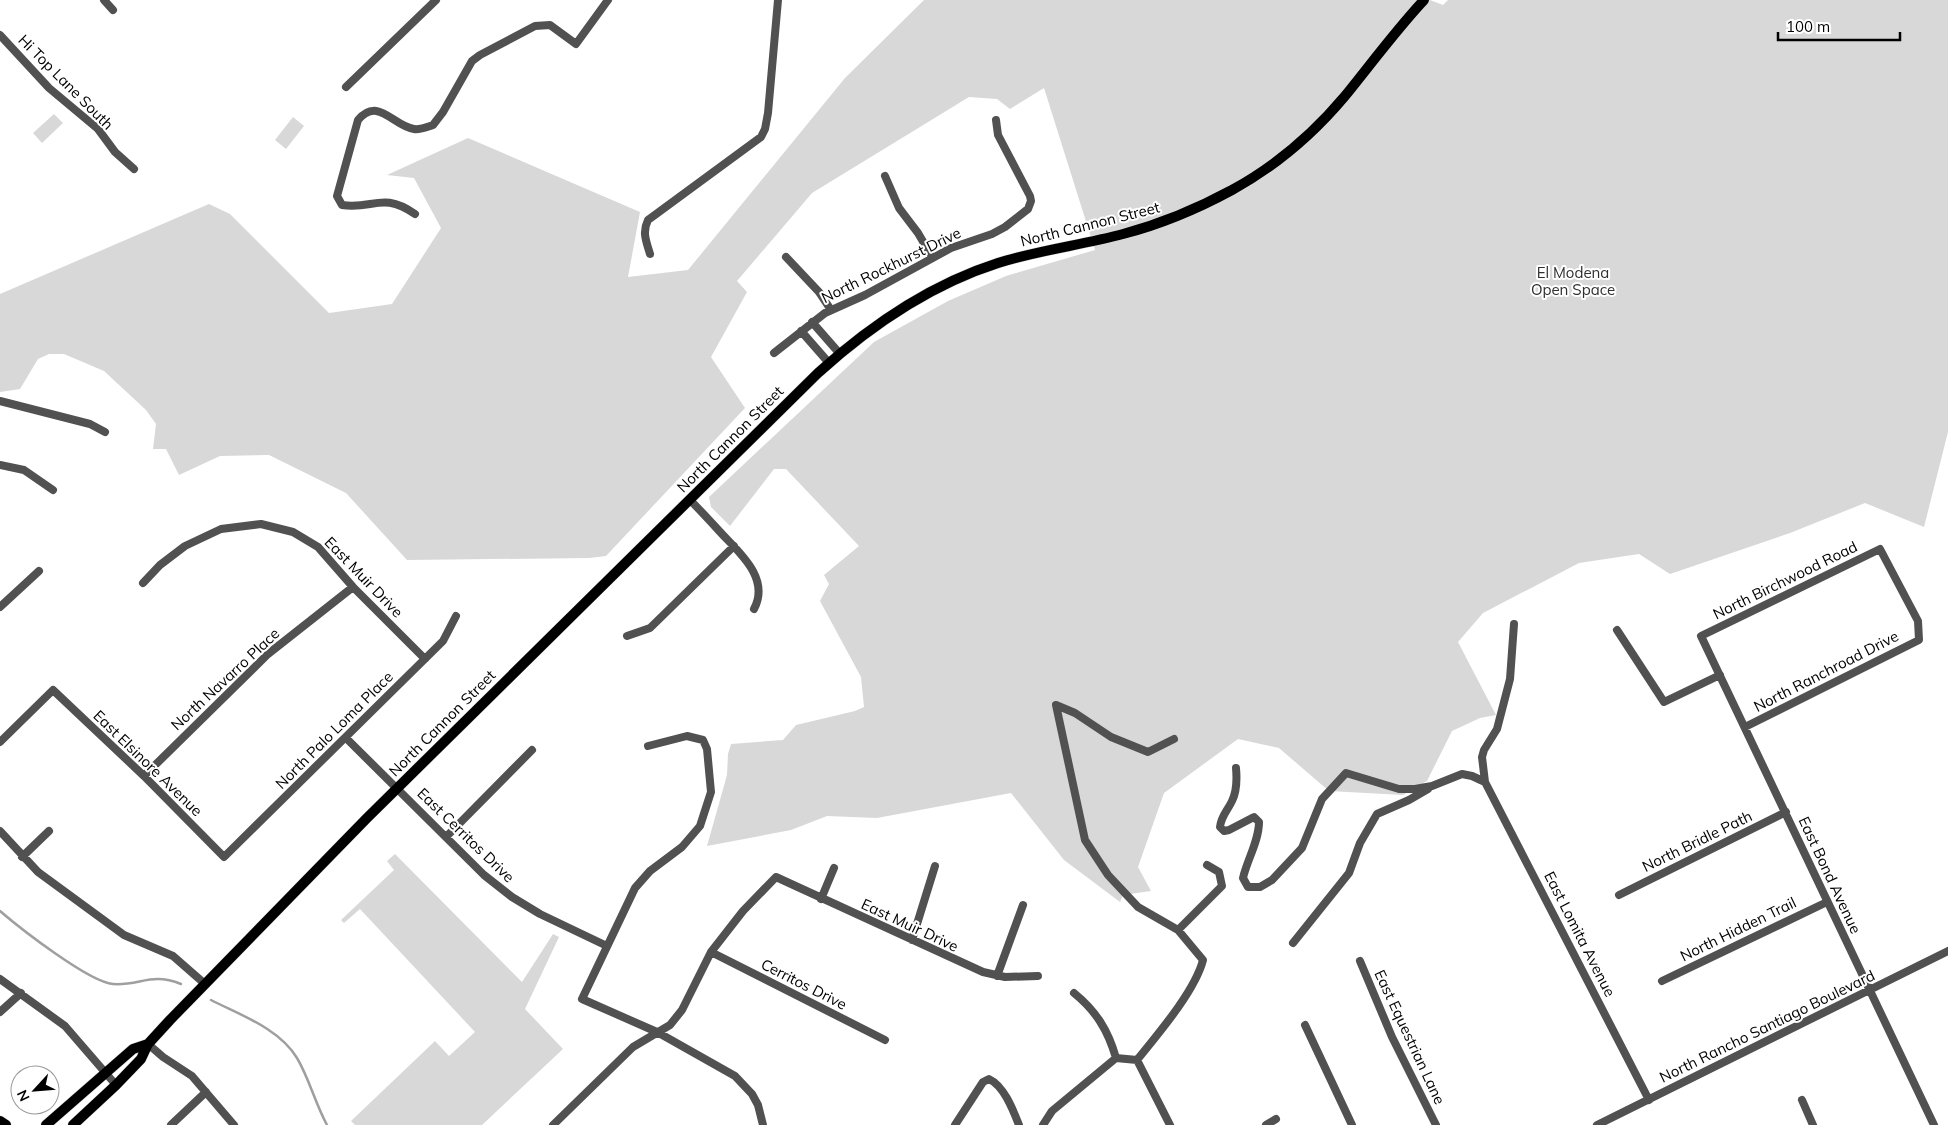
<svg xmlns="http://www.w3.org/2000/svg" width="1948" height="1125" font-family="Mulish,sans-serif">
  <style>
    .green { fill: #d8d8d8 }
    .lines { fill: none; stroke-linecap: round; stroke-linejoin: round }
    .stream { stroke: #9f9f9f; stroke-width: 2.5 }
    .major-casing { stroke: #dbdbdb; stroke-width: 11 }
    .minor { stroke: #515151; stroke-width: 8 }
    .major { stroke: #000; stroke-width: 10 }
    .labels { text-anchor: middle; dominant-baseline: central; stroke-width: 4; stroke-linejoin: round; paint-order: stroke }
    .street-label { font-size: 15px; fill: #000; stroke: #fff }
    .park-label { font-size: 15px; fill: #2f2f2f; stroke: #fff }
  </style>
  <rect width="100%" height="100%" fill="#fff"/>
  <path class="green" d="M 924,0 L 1430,0 L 1443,5 L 1448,0 L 1948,0 L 1948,432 L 1924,527 L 1865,503 L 1790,533 L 1670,574 L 1639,554 L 1579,563 L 1483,613 L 1458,642 L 1496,715 L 1480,718 L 1452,731 L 1427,781 L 1403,795 L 1329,791 L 1279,748 L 1238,739 L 1164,793 L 1138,867 L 1151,891 L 1123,895 L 1120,902 L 1064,860 L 1011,793 L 877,818 L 827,816 L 791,830 L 707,846 L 727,775 L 728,754 L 731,744 L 783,740 L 796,725 L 855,711 L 864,707 L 861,677 L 820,601 L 829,584 L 824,575 L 859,546 L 786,469 L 774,469 L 730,526 L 711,507 L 709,497 L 874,342 L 948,301 L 1006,276 L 1095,250 L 1044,88 L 1010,109 L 997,99 L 969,97 L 812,193 L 737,281 L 747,292 L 711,357 L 745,408 L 606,556 L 589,558 L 407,560 L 346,493 L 269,455 L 220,456 L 179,475 L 166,449 L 153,449 L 156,424 L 146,410 L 104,371 L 64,354 L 49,354 L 38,359 L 20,389 L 0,392 L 0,294 L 209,204 L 230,214 L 329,313 L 392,304 L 441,228 L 414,178 L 387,175 L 468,138 L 640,212 L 628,277 L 688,270 L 845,78 Z
    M 54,114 L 63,123 L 42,143 L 33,133 Z
    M 293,117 L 304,126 L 286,149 L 275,140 Z
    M 395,854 L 522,982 L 553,934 L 559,937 L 525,1009 L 563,1049 L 482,1125 L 355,1125 L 351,1121 L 435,1041 L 449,1056 L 475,1032 L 360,909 L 344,923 L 341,920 L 394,870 L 387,861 Z"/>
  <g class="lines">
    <path class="stream" d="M 0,911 C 21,929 89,982 113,984 C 140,986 151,972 181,984
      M 211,1000 C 240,1015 279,1028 297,1058 C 309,1078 315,1103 327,1125"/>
    <g class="major-casing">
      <path id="major" d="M 0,1121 L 6,1125
        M 46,1125 L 133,1049 L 148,1044
        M 73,1125 L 116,1085 L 141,1059 L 148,1044 L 170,1020 L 367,818 L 818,373 C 871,325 929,285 998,263 C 1039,250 1082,245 1123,234 C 1161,224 1197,209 1232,190 C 1274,167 1314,133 1345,96 C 1371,64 1396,30 1424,0"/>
    </g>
    <path class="minor" d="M 104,0 L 113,10
      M 0,35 L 49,88 L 98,129 L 115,152 L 134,169
      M 346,87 L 436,0
      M 885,176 L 899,208 L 918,233 L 932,257
      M 415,214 C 382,191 373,210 342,205 L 337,196 L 358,120 C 378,96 393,126 414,129 C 420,130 427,127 433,125 L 443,112 L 472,61 L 480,55 L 535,26 L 550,25 L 576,44 L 608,0
      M 650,254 C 646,241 642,232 648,220 L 761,137 L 765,129 L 768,113 L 778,0
      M 786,257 L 819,292 L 831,310
      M 812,322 L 840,354
      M 801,331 L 829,363
      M 774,353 L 825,313 L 865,295 L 951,248 L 992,234 L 1005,227 L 1028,209 L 1031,201 L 1030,196 L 998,135 L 996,120
      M 0,401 L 90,424 L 105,432
      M 0,465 L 24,470 L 53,490
      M 690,500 C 701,511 711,522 722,534 C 741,554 770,579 754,609
      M 143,583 L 160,565 L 185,546 L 221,529 L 261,524 L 293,532 L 318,547 L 353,587 L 425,659
      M 0,607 L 39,571
      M 1514,624 L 1510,679 L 1497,729 L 1484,750 L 1482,757 L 1485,782 L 1649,1100
      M 1617,630 L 1664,702 L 1720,675
      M 627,636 L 650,628 L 734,546
      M 1745,727 L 1919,640 L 1918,621 L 1880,549 L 1701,636 L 1934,1125
      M 346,738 L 484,875 L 512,897 L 540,914 L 607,946
      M 0,742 L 53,690 L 144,776 L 224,857 L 443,641 L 456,616
      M 648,746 L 687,736 L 703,740 L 707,749 L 711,792 L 700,826 L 682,847 L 650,871 L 635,888 L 582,999 L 657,1032 L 735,1076 L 752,1094 L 758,1105 L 763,1125
      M 1236,768 C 1237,779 1237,791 1232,801 C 1228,810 1221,816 1220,827 L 1224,831 L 1229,830 L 1254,817 L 1259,822 C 1259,841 1247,860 1243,878 L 1248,887 L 1260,887 L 1272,880 L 1302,848 L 1322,799 L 1346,773 L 1399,789 L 1415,789 L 1432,786 L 1462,774 L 1472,776 L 1485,782
      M 144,776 L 268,654 L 353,587
      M 0,831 L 38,872 L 124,935 L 173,956 L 205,984
      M 446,837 L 532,750
      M 22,857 L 49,831
      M 1619,895 L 1786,812
      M 821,899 L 834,868
      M 1178,930 L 1222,886 L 1219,872 L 1207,865
      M 912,940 L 935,866
      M 1293,943 L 1349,873 L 1360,843 L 1377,814 L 1409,800 L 1428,789
      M 711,952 L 885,1040
      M 1360,961 L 1392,1037 L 1436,1125
      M 997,976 L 1023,905
      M 0,979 L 65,1026 L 116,1085
      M 1662,981 L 1827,902
      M 1074,993 C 1096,1011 1108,1030 1116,1058
      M 0,1012 L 21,993
      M 1305,1025 L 1352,1125
      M 148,1044 L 163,1057 L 192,1076 L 234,1125
      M 1137,1060 C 1158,1034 1195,991 1203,960 L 1178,930 L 1138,907 L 1108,875 L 1085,840 L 1056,705 L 1075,713 L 1111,737 L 1148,752 L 1174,739
      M 1137,1060 L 1170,1125
      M 1802,1100 L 1813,1125
      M 171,1125 L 206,1092
      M 553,1125 L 633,1047 L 670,1025 L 682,1010 L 711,952 L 743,911 L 776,877 L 983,972 L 1005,977 L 1038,976
      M 955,1125 L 983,1082 L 989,1079 C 1004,1086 1013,1110 1019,1125
      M 1043,1125 L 1052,1111 L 1116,1058 L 1137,1060
      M 1266,1125 L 1276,1119
      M 1597,1125 L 1948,951"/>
    <use href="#major" class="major"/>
  </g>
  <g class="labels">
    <g class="street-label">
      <text transform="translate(66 82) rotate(45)">Hi Top Lane South</text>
      <text transform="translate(1090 224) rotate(-14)">North Cannon Street</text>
      <text transform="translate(891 265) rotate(-26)">North Rockhurst Drive</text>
      <text transform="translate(730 439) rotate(-45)">North Cannon Street</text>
      <text transform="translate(364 577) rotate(46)">East Muir Drive</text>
      <text transform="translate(1785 580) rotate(-26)">North Birchwood Road</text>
      <text transform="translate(1826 671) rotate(-27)">North Ranchroad Drive</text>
      <text transform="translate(225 679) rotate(-43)">North Navarro Place</text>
      <text transform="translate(442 723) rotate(-45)">North Cannon Street</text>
      <text transform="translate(334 730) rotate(-45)">North Palo Loma Place</text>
      <text transform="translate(148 763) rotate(44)">East Elsinore Avenue</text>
      <text transform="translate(466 835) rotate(44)">East Cerritos Drive</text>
      <text transform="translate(1697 841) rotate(-26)">North Bridle Path</text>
      <text transform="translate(1830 875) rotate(65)">East Bond Avenue</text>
      <text transform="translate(910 925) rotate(25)">East Muir Drive</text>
      <text transform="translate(1738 929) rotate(-26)">North Hidden Trail</text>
      <text transform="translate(1580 934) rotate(63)">East Lomita Avenue</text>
      <text transform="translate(804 984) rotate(27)">Cerritos Drive</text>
      <text transform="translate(1767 1026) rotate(-26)">North Rancho Santiago Boulevard</text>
      <text transform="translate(1410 1037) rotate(65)">East Equestrian Lane</text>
    </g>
    <g class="park-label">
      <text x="1573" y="272">El Modena<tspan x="1573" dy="17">Open Space</tspan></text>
    </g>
  </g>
  <g transform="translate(35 1090) rotate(244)"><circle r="24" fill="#ffffff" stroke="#999999"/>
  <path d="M0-4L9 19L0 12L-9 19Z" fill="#000000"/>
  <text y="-8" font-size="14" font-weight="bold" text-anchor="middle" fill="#000000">N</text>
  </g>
  <path d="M1778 32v8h122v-8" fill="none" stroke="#000000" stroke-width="2.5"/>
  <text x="1786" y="32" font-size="15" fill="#000000" stroke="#ffffff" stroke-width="4" paint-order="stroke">100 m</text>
</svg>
